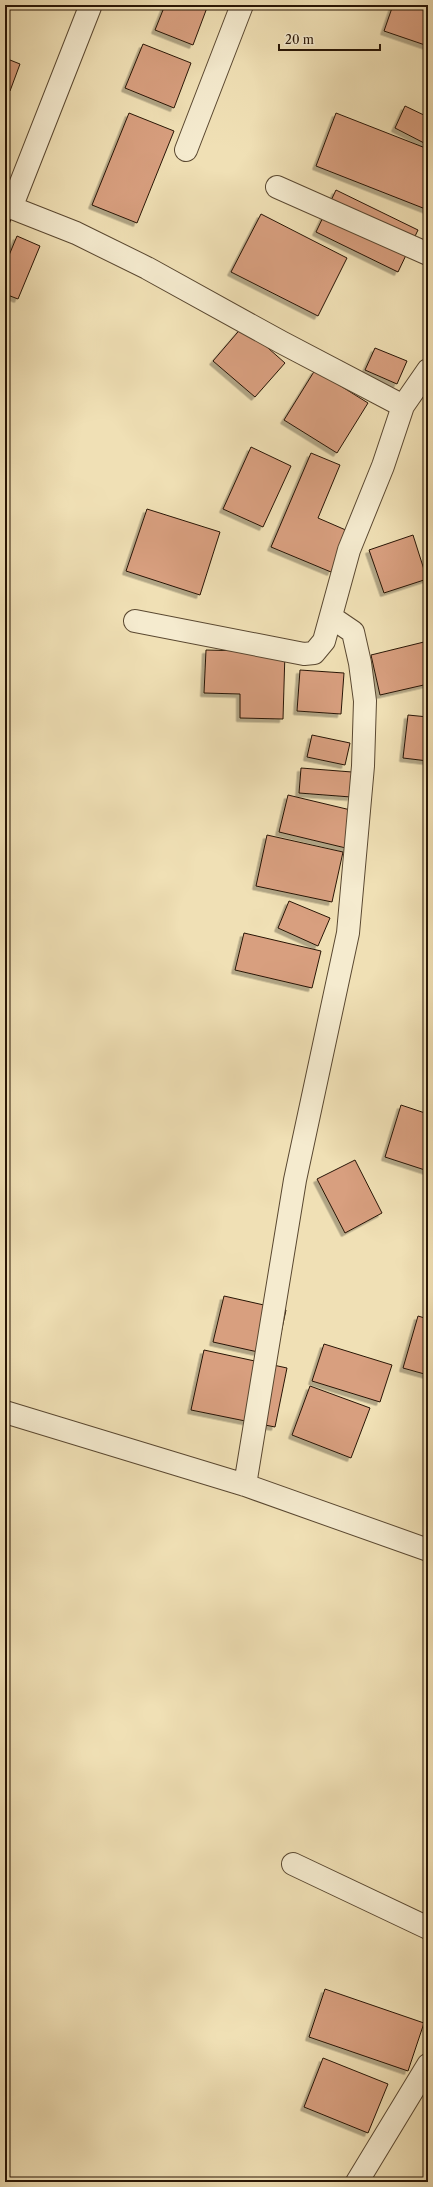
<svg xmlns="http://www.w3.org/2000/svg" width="433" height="2187" font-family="'Libre Caslon Text',serif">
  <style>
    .building { fill: #d89f7f; stroke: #281505; filter: url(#shadow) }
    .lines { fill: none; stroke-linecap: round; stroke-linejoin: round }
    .minor-casing { stroke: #5a4831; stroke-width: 24 }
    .minor { stroke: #f5ebcf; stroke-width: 22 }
  </style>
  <defs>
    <filter id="shadow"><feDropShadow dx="-3.5" dy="3.5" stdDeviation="0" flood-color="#0004"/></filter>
  </defs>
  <rect width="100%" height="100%" fill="#f0e0b5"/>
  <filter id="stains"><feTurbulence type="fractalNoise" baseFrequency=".005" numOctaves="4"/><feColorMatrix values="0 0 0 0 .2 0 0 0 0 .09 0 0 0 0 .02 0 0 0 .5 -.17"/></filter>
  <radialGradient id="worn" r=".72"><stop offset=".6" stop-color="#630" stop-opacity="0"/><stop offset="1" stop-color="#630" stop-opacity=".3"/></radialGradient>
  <path class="building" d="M 165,5 L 208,5 L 193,45 L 155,30 Z
    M 393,5 L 428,5 L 428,46 L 384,31 Z
    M 143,44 L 191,63 L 174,108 L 125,88 Z
    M 5,58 L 20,64 L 10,91 L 5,89 Z
    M 405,106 L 428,117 L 426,144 L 395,128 Z
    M 129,113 L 174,131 L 137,223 L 92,205 Z
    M 336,113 L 428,149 L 428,210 L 316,166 Z
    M 336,190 L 418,230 L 398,272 L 316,232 Z
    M 5,202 L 16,206 L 5,235 Z
    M 261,214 L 347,258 L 318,316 L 231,272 Z
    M 17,236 L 40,246 L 18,299 L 5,294 L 5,265 Z
    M 243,326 L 285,363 L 255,397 L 213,361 Z
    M 375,348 L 407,361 L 397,384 L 365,370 Z
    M 315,370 L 368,403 L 337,453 L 284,420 Z
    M 251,447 L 291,466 L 263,527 L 223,509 Z
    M 311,453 L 340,465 L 318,518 L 348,531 L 331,572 L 271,547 Z
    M 147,509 L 220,532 L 200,595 L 126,571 Z
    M 413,535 L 427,579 L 384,593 L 369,550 Z
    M 428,641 L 428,684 L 380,695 L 371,655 Z
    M 206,650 L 285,652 L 283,719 L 240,718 L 240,694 L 204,693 Z
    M 300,670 L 344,673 L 341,714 L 297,711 Z
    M 408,715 L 428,717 L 428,761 L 403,758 Z
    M 312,735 L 350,743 L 345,765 L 307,757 Z
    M 301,768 L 352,772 L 351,797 L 299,793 Z
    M 288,795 L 359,812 L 350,849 L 279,832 Z
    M 267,835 L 343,852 L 332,902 L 256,886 Z
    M 289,901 L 330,918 L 318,946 L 278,928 Z
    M 244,933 L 321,951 L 312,988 L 235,970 Z
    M 401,1105 L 428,1114 L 428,1171 L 385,1157 Z
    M 355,1160 L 382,1213 L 345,1233 L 317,1179 Z
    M 224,1296 L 286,1310 L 276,1356 L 213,1342 Z
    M 418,1316 L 428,1319 L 428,1375 L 403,1368 Z
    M 324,1344 L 392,1365 L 380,1402 L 312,1381 Z
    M 204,1350 L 287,1368 L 275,1427 L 191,1410 Z
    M 310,1386 L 370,1408 L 351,1458 L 292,1435 Z
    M 325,1989 L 424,2023 L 408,2071 L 309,2037 Z
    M 323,2058 L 388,2084 L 368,2133 L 304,2107 Z"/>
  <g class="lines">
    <g class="minor-casing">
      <path id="minor" d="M 186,150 L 242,5
        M 277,187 L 428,254
        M 5,205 L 76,233 L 147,268 L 281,342 L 403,406
        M 11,208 L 90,7
        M 135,621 L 304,654 L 314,653 L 324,641 L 349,550 L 383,466 L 403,406 L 428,370
        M 5,1412 L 245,1485 L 428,1550
        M 245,1485 L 295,1180 L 348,933 L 363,766 L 365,701 L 360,663 L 353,632 L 331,617
        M 293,1864 L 428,1928
        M 357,2182 L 428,2065"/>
    </g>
    <use href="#minor" class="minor"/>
  </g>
  <rect width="433" height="2187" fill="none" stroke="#f0e0b5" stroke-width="20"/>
  <rect x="6" y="6" width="421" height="2175" fill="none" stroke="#281505" stroke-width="2"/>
  <rect x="10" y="10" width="413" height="2167" fill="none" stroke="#281505"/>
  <path d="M279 44v6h101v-6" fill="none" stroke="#281505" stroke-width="2"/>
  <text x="285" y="44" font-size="12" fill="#281505" stroke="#f5ebcf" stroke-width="3" paint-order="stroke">20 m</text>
  <rect width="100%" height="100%" filter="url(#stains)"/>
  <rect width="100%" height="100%" fill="url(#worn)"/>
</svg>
